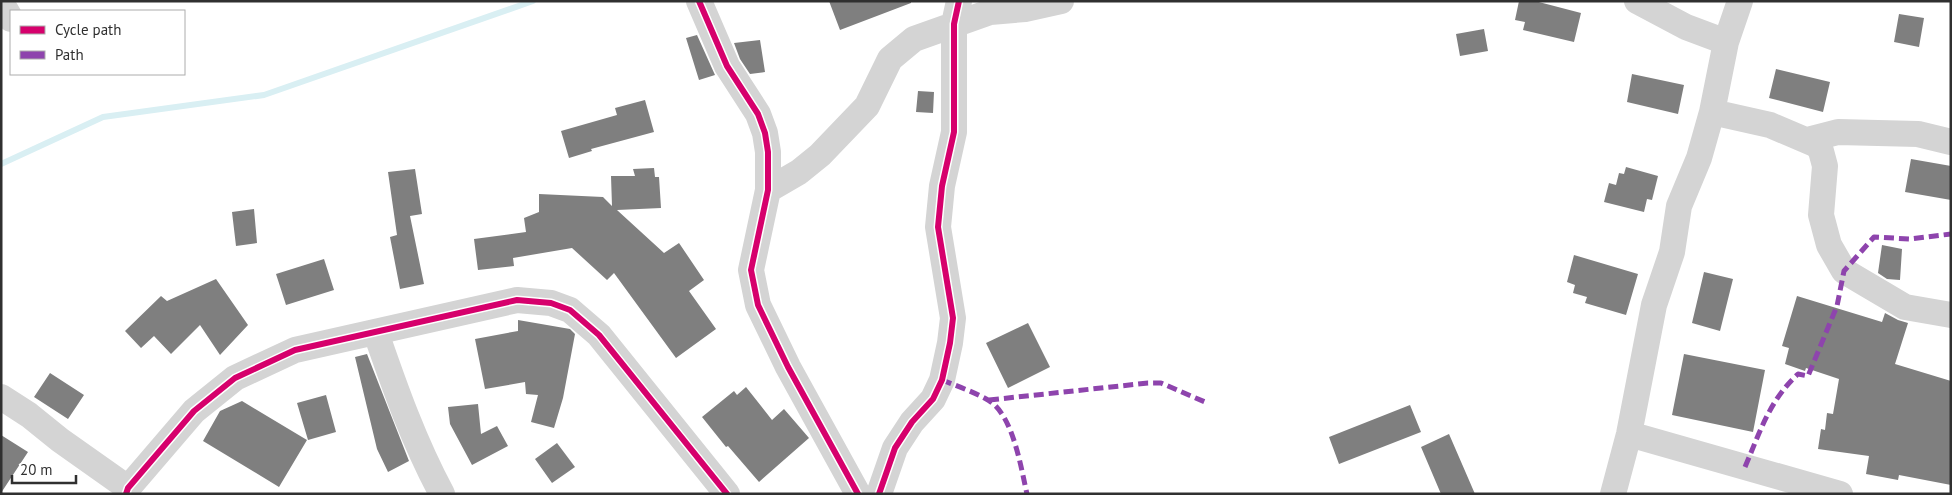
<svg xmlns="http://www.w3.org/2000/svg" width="1952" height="495" font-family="'PT Sans',sans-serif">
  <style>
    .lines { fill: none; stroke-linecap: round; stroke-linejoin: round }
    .stream { stroke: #d9eff3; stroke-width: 6 }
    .building { fill: #7f7f7f }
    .minor { stroke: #d4d4d4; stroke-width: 26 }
    .quiet { stroke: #8e44ad; stroke-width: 5; stroke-dasharray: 10 5; stroke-linecap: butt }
    .cycleway-casing { stroke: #fff; stroke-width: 9 }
    .cycleway { stroke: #d6006c; stroke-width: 6 }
  </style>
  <rect width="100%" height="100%" fill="#fff"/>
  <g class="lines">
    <path class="stream" d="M 1,164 L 103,117 L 264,95 L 533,1"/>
  </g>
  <path class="building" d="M 829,1 L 911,1 L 911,3 L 840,30 Z
    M 1519,1 L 1535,1 L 1581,13 L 1574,42 L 1523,30 L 1525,22 L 1515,20 Z
    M 1899,14 L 1924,18 L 1919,47 L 1894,42 Z
    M 1484,29 L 1488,51 L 1460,56 L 1456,34 Z
    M 697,35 L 715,75 L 699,80 L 686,38 Z
    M 760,40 L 765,72 L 750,74 L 740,59 L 734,43 Z
    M 1776,69 L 1830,82 L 1823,112 L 1769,98 Z
    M 1632,74 L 1684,85 L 1678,114 L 1627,102 Z
    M 918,91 L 934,92 L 933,113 L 916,112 Z
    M 645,100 L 654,132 L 591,149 L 592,151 L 569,158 L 561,131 L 617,115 L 615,108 Z
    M 1911,159 L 1951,166 L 1951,200 L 1905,192 Z
    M 1626,167 L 1658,176 L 1652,200 L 1647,199 L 1644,212 L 1604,202 L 1609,183 L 1616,185 L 1619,173 L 1624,174 Z
    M 654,168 L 655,177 L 659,177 L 661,208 L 617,210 L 664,253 L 679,243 L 704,280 L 689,291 L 716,329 L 676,358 L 614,273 L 607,280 L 572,248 L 513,258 L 514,266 L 478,270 L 474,239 L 526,232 L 524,218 L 539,212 L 539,194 L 603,197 L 612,206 L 611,176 L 635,176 L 633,169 Z
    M 415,169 L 422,214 L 410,216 L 424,284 L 400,289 L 390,237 L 397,235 L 388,172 Z
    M 254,209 L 257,243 L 236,246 L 232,212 Z
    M 1882,245 L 1902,249 L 1900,280 L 1887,279 L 1878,273 Z
    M 1574,255 L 1638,274 L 1626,315 L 1585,303 L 1587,297 L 1573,293 L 1575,285 L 1567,282 Z
    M 324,259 L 334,290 L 286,305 L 276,274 Z
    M 1704,272 L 1733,279 L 1720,331 L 1692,323 Z
    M 216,279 L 248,325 L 220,355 L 200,325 L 171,354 L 154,336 L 141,348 L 125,331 L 161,296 L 167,301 Z
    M 1797,296 L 1882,322 L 1885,313 L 1898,320 L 1908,323 L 1895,364 L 1951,381 L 1951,485 L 1899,475 L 1898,480 L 1866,474 L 1869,456 L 1818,449 L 1821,429 L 1825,430 L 1827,413 L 1833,414 L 1839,379 L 1806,368 L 1805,371 L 1785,364 L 1789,348 L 1782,346 Z
    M 518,320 L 570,329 L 575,334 L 563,398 L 554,428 L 531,422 L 538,395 L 526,394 L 525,382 L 485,389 L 475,339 L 518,331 Z
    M 1028,323 L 1050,367 L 1008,388 L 986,343 Z
    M 367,354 L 409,461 L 388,472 L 377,449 L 355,357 Z
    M 1684,354 L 1765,370 L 1753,432 L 1672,415 Z
    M 50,373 L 84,395 L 68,419 L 34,397 Z
    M 746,387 L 772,420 L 784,409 L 809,438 L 759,482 L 728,446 L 726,447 L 702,417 L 734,391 L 737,395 Z
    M 326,395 L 336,432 L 308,440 L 297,403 Z
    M 242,401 L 307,440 L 279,487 L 203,441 L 220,411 Z
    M 478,404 L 481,434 L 497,426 L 508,446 L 472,465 L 450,424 L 448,407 Z
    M 1410,405 L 1421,432 L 1339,464 L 1329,437 Z
    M 1449,434 L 1475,494 L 1441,494 L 1421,447 Z
    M 1,435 L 28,452 L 1,493 Z
    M 557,443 L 575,467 L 552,483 L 535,459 Z"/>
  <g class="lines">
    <path class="minor" d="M 699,1 L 727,66 L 758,114 L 765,133 L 768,152 L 768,190 L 751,270 L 758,305 L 788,367 L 858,494
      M 1637,1 L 1686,27 L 1726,42
      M 1,2 L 11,19
      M 1712,112 L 1770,125 L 1817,145 L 1821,151 L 1825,166 L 1821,215 L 1829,245 L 1844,271 L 1905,307 L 1951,315
      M 1807,140 L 1838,132 L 1918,134 L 1951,142
      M 768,190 L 799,172 L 820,155 L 867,106 L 890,59 L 914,39 L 990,12 L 1025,9 L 1061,1
      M 376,333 C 395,388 414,442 442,494
      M 1,397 L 29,415 L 60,440 L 128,488
      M 1629,434 L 1840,494
      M 126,494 L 128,488 L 194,411 L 235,378 L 295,350 L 517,300 L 551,303 L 570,310 L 599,335 L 727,494
      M 879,494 L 895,448 L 912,422 L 933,399 L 942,380 L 950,343 L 953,318 L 938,227 L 942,186 L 954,132 L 954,24 L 959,1
      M 1613,494 L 1629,434 L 1654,305 L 1672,252 L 1679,206 L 1699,158 L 1712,112 L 1726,42 L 1740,1"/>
    <path class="quiet" d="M 942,380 C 957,386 974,392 988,400 C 1013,414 1021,468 1027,494
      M 989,400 L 1148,383 L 1161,383 L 1205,402
      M 1745,467 C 1760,432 1769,401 1798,374 L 1808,376 L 1837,306 L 1844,271 L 1874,237 L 1910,239 L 1951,234"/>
    <g class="cycleway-casing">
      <path id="cycleway" d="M 699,1 L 727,66 L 758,114 L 765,133 L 768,152 L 768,190 L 751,270 L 758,305 L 788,367 L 858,494
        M 126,494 L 128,488 L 194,411 L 235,378 L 295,350 L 517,300 L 551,303 L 570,310 L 599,335 L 727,494
        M 879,494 L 895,448 L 912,422 L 933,399 L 942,380 L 950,343 L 953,318 L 938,227 L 942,186 L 954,132 L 954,24 L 959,1"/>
    </g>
    <use href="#cycleway" class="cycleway"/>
  </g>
  <rect width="1952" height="495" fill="none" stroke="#303030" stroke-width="5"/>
  <rect x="10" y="10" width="175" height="65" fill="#ffffff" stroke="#acacac"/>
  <rect x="20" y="26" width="25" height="8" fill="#d6006c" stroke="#acacac"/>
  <text x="55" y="35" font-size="15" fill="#303030">Cycle path</text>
  <rect x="20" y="51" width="25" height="8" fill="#8e44ad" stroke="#acacac"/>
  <text x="55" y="60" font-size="15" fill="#303030">Path</text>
  <path d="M12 475v8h64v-8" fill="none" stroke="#303030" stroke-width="2.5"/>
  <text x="20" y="475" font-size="15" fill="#303030" stroke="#ffffff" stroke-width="4" paint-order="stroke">20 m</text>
</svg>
